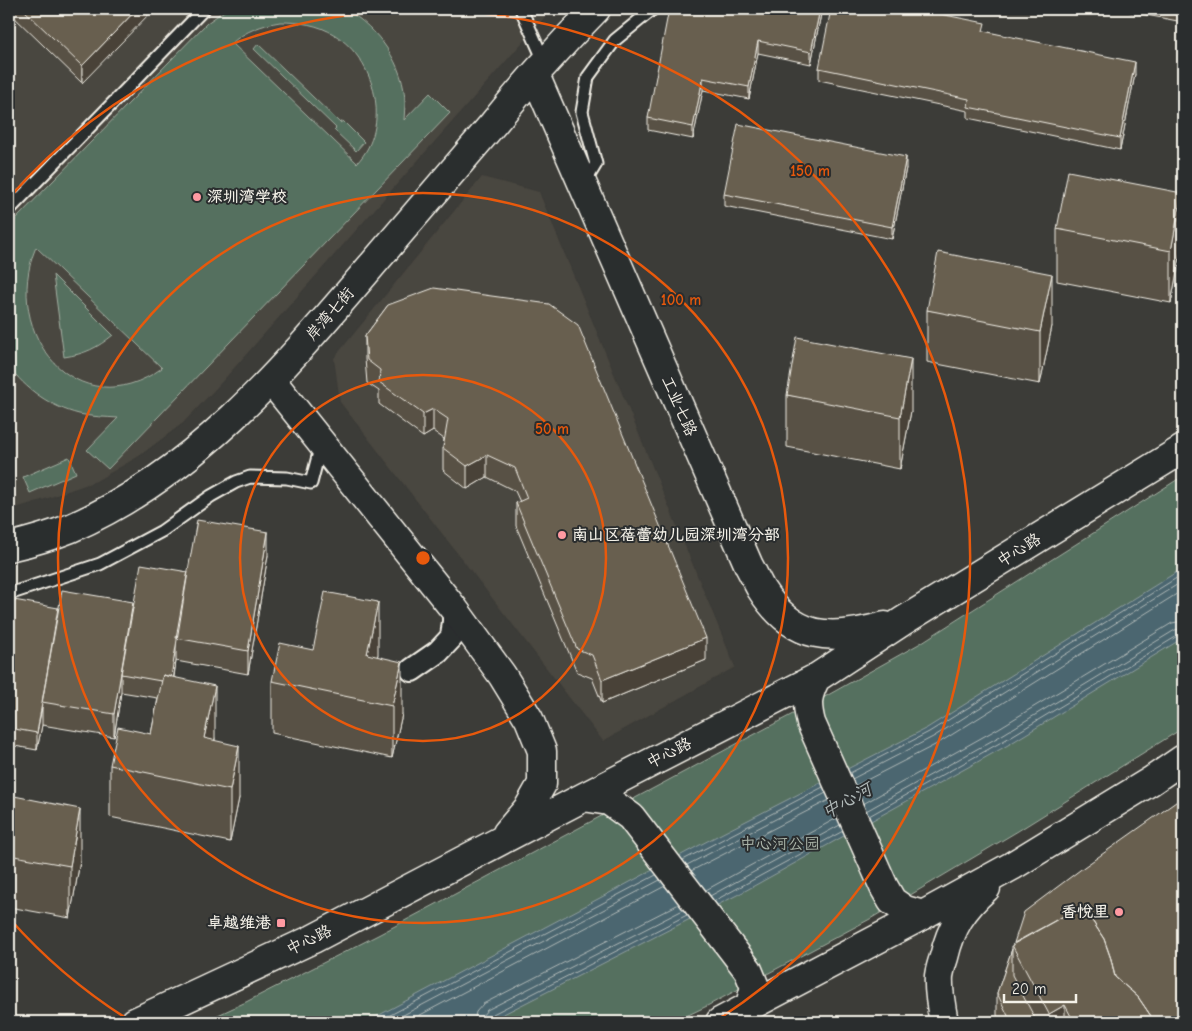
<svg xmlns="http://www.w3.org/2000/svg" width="1192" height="1031" font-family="'Comic Neue','LXGW WenKai TC',sans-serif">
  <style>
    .built { fill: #49463f }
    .green { fill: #546f5e; stroke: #a4b0a3; fill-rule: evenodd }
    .water { fill: #4b666f; stroke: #8f9e9f }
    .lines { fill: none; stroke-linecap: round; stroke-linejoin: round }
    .shore { stroke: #b0b9b8; stroke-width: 1 }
    .lane-casing { stroke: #f4f1e8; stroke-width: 15 }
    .street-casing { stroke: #f4f1e8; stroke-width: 26 }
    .secondary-casing { stroke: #f4f1e8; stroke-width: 31 }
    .lane { stroke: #2a2d2e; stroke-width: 11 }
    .street { stroke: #2a2d2e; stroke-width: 22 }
    .secondary { stroke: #2a2d2e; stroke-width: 28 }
    .wall { fill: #595144; stroke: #f4f1e8 }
    .shaded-wall { fill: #484237; stroke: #f4f1e8 }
    .building { fill: #675e4f; stroke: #f4f1e8 }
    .ring { fill: none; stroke: #e8590c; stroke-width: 2.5 }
    .poi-dot { fill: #ff9aa2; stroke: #2a2d2e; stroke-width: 2 }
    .labels { text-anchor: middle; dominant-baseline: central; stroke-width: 4; stroke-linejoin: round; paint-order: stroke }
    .poi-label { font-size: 16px; font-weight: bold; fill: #f4f1e8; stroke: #2a2d2e; text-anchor: start }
    .street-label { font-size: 16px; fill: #f4f1e8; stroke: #2a2d2e }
    .park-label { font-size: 16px; fill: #acb6aa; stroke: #2a2d2e }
    .water-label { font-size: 18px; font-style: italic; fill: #b0b9b8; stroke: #2a2d2e }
    .centre { fill: #e8590c; stroke: #2a2d2e; stroke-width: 2.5 }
    .ring-label { font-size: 15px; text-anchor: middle; font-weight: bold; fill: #e8590c; stroke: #2a2d2e; stroke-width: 4; stroke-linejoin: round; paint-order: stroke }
  </style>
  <rect width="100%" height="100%" fill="#3c3c38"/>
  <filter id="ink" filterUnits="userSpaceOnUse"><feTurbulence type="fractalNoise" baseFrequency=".02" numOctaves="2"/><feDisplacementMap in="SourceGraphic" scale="10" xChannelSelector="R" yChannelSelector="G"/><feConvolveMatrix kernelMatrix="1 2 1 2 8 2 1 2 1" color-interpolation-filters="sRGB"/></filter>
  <g filter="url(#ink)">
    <path class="built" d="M 9,9 L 552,9 L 219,385 L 183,423 L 139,456 L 96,481 L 48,498 L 9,510 Z
      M 482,177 L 539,192 L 735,667 L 603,741 L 340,402 L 334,358 Z"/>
    <path class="green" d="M 227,9 L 345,9 C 378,28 405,65 405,104 C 405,109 404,115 404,120 L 430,93 L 450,113 L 108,469 L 87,450 L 118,418 C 105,417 92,417 79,414 C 51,407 25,389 9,366 L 9,228 L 14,221 L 207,23 ZM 280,22 C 299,22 318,24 335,35 C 376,61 392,126 357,163 L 232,43 C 245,31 262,25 280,22 ZM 36,247 L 162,368 C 78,429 0,333 36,247 Z
      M 258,44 L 340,123 L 343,121 L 364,142 L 356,151 L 334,130 L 336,128 L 254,49 Z
      M 53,275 L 113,335 C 97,348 85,354 64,357 Z
      M 69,457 L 76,473 L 30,493 L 23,477 Z
      M 1183,476 L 1183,728 L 1018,831 L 870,919 L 707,1006 L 674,1022 L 203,1022 L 246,1002 L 380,934 L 821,699 L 919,644 Z"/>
    <path class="water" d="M 1183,568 L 1183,638 L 1008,745 L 743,892 L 488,1022 L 366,1022 L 715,837 L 927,728 Z"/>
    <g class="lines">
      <path class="shore" d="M 850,773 L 929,732 L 1183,574
        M 852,779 L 933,737 L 1183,581
        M 855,786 L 937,744 L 1183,590
        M 863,804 L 999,728 L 1172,623 L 1183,621
        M 866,811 L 1002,735 L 1175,630 L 1183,628
        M 869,816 L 1005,740 L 1179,635 L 1183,634
        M 683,860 L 823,787
        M 687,865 L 826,793
        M 691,871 L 829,800
        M 706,890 L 837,818
        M 710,896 L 840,825
        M 714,901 L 843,831
        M 377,1022 L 656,875
        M 390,1022 L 660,880
        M 407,1022 L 665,886
        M 474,1022 L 476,1012 L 483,1004 L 679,904
        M 481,1022 L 482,1016 L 487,1010 L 683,910
        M 487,1022 L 488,1018 L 491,1015 L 687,915"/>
      <g class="lane-casing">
        <path id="lane" d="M 521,9 L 545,63
          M 584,184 L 596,164 L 582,112 L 588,77 L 615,40 L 653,9
          M 9,210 L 204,9
          M 9,594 L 100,564 L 162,531 L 211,496 L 236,482 L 250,477 L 287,478 L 311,483 L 321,445"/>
      </g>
      <g class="street-casing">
        <path id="street" d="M 412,670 L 438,652 L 452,637 L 454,621 L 454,609"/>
      </g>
      <g class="secondary-casing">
        <path id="secondary" d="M 535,75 L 749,566 C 753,573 757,582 761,589 C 794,641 830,641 885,626
          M 271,380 L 454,609 L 502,675 L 529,719 L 542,751 L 542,784 L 529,807 L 507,833
          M 9,547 C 30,542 51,536 71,528 C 202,471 294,356 385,250 C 421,208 457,166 493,124 C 510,103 527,82 546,62 C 562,44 579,26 596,9
          M 816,678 C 807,696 806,703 811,723 L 884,887 L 892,901 L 905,910 L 923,915
          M 584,797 L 609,801 L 631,817 L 748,970 L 755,987 L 749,1008
          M 135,1022 L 313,939 L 584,797 L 816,678 L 903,621 L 1183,449
          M 720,1022 L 923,915 L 1012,866 L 1151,781 L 1183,759
          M 944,1022 C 941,1007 938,991 939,976 C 940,969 942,963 944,957 C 951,927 963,908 986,888"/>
      </g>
      <use href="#lane" class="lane"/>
      <use href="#street" class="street"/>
      <use href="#secondary" class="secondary"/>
    </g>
    <path class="wall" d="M 9,9 L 83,9 L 82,83 L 9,12 Z
      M 716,9 L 822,9 L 811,64 L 758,53 L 749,99 L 703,90 L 693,139 L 648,130 L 648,118 L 716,11 Z
      M 1115,9 L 1183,9 L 1183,22 Z
      M 985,31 L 1135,74 L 1120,150 L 968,118 L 968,111 L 819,80 L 819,68 Z
      M 906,168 L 892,239 L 724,206 L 724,194 Z
      M 1057,229 L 1182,245 L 1171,303 L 1057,281 Z
      M 388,305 L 706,660 L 602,703 L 592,678 L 577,672 L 516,526 L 516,503 L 520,502 L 515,491 L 487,477 L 467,489 L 443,470 L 443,448 L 444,439 L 433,431 L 423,437 L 379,404 L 379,391 L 367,383 L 365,359 L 365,336 Z
      M 927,310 L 1052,326 L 1040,384 L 927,362 Z
      M 787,395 L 911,411 L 900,469 L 787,447 Z
      M 268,555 L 248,674 L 176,661 L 174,677 L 215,738 L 215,741 L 239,798 L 230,842 L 110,817 L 110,765 L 151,734 L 158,698 L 121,692 L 114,737 L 42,725 L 37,750 L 9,745 L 9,629 L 58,608 L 133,608 L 188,572 Z
      M 313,650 L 378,654 L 377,656 L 402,714 L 392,758 L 272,733 L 272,681 Z
      M 9,795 L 80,861 L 70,918 L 9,907 Z
      M 1012,945 L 1183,1022 L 1000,1022 L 997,1015 L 997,993 L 1012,949 Z"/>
    <path class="shaded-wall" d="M 137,9 L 154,9 L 82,83 L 82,66 Z
      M 820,9 L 822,9 L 811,64 L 811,52 Z
      M 758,41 L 758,53 L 749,99 L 749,87 Z
      M 1135,62 L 1135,74 L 1120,150 L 1120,138 Z
      M 703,78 L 703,90 L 693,139 L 693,127 Z
      M 906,157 L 906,168 L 892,239 L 892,227 Z
      M 1182,193 L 1182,245 L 1171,303 L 1171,251 Z
      M 1052,274 L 1052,326 L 1040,384 L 1040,332 Z
      M 911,359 L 911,411 L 900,469 L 900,417 Z
      M 433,409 L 433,431 L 423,437 L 423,414 Z
      M 487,455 L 487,477 L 467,489 L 467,466 Z
      M 268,532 L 268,555 L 248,674 L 248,651 Z
      M 133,602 L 133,625 L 121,674 L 121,692 L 114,737 L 114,714 Z
      M 378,602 L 378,654 L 368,701 L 367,654 Z
      M 706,638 L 706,660 L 602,703 L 602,680 Z
      M 176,644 L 176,661 L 170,700 L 170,683 Z
      M 402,662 L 402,714 L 392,758 L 392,706 Z
      M 215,686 L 215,738 L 206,785 L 204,738 Z
      M 42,707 L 42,725 L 37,750 L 37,733 Z
      M 239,746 L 239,798 L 230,842 L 230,790 Z
      M 80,809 L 80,861 L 70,918 L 70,866 Z
      M 1065,1005 L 1065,1022 L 1049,1022 L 1049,1014 Z"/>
    <path class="building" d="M 23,9 L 83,9 L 87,13 L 91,9 L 137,9 L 82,66 Z
      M 669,9 L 706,9 L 716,11 L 716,9 L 820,9 L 811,52 L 758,41 L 749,87 L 703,78 L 693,127 L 648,118 Z
      M 831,9 L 915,9 L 985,23 L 983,31 L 1135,62 L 1120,138 L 968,107 L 969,99 L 819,68 Z
      M 1174,9 L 1183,9 L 1183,11 Z
      M 738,124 L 906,157 L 892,227 L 724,194 Z
      M 1068,171 L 1182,193 L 1171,251 L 1057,229 Z
      M 938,252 L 1052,274 L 1040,332 L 927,310 Z
      M 434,288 L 549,304 L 578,325 L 706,638 L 602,680 L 592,655 L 577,649 L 516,503 L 527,498 L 515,468 L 487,455 L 467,466 L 443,448 L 448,419 L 433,409 L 423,414 L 379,382 L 380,370 L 367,360 L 365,336 L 388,305 Z
      M 797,337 L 911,359 L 900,417 L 787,395 Z
      M 197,520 L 268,532 L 248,651 L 176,638 Z
      M 141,564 L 188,572 L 171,677 L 163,675 L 161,681 L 121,674 Z
      M 62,590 L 133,602 L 114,714 L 42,702 Z
      M 325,592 L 378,602 L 367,654 L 402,662 L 392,706 L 272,681 L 280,643 L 313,650 Z
      M 14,600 L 58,608 L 37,733 L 9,728 L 9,629 Z
      M 163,675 L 215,686 L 204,738 L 239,746 L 230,790 L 110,765 L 118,727 L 151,734 Z
      M 9,795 L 80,809 L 70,866 L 9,855 Z
      M 1183,797 L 1183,1022 L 1155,1022 L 1138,997 L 1115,977 L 1111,959 L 1104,939 L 1093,922 L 1078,908 L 1014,943 L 1024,912 L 1084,867 Z
      M 1078,908 L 1093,922 L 1104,939 L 1111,959 L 1115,977 L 1138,997 L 1155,1022 L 1074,1022 L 1065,1005 L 1049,1014 L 1012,945 Z
      M 1012,949 L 1012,975 L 1037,1022 L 1011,1022 L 997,993 Z"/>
  </g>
  <g class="ring">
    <circle cx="423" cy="558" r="183"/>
    <circle cx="423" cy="558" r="365"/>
    <path d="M129 1020A548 548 0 0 1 9 918M9 198A548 548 0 1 1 717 1020"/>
  </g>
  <g class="poi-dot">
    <circle cx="197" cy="197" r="5"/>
    <circle cx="562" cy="535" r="5"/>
    <circle cx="1119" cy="912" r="5"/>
    <rect x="276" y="918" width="10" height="10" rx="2.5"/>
  </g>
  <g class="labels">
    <g class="poi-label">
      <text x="207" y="197">深圳湾学校</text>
      <text x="572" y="535">南山区蓓蕾幼儿园深圳湾分部</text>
      <text x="1109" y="912" text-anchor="end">香悦里</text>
      <text x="271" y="923" text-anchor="end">卓越维港</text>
    </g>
    <g class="street-label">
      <text transform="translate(330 314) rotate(-49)">岸湾七街</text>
      <text transform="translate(679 406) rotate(66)">工业七路</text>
      <text transform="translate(1019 550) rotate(-32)">中心路</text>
      <text transform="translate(669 753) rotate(-27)">中心路</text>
      <text transform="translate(309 940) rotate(-26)">中心路</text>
    </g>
    <g class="park-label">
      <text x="780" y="844">中心河公园</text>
    </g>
    <g class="water-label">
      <text transform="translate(847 801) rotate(-29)">中心河</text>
    </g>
  </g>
  <circle cx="423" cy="558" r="8" class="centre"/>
  <g class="ring-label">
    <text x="810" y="176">150 m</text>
    <text x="681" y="305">100 m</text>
    <text x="552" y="434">50 m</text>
  </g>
  <rect width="1192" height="1031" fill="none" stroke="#2a2d2e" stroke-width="30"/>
  <rect x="15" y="15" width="1162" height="1001" fill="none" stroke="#f4f1e8" stroke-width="2" filter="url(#ink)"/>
  <path d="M1004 994v8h72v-8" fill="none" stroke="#f4f1e8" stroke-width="2.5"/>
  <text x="1012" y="994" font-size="15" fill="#f4f1e8" stroke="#2a2d2e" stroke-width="4" paint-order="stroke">20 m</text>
</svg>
